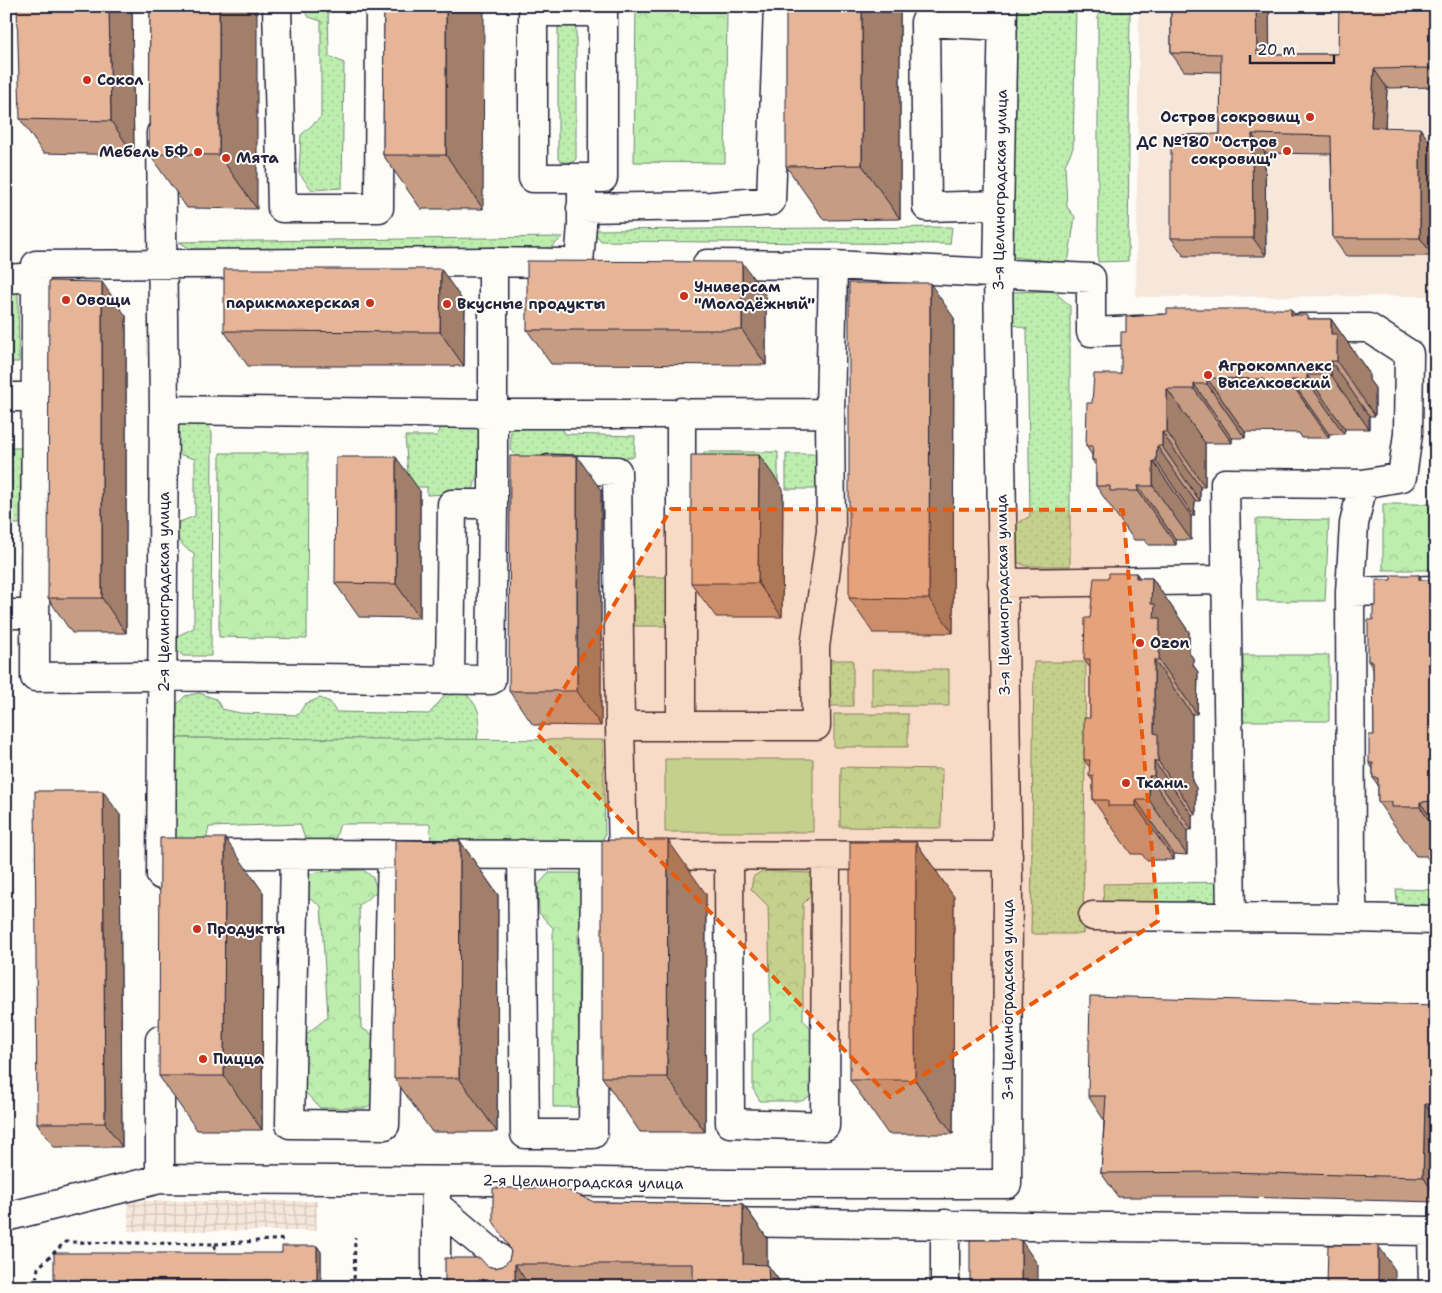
<svg xmlns="http://www.w3.org/2000/svg" width="1442" height="1293" font-family="'Shantell Sans',sans-serif">
  <style>
    .built { fill: #f6e7da }
    .industrial { fill: url(#industrial-grid) }
    .grass { fill: url(#grass-dots); stroke: #708874 }
    .park { fill: url(#park-crowns); stroke: #708874 }
    .pitch { fill: #bdeeae; stroke: #708874 }
    .lines { fill: none; stroke-linecap: round; stroke-linejoin: round }
    .minor-casing { stroke: #22223b; stroke-width: 31 }
    .path { stroke: #22223b; stroke-width: 3; stroke-dasharray: 4 4; stroke-linecap: butt }
    .minor { stroke: #fdfcf7; stroke-width: 28 }
    .wall { fill: #c69c83; stroke: #22223b }
    .shaded-wall { fill: #a17f6a; stroke: #22223b }
    .building { fill: #e6b598; stroke: #22223b }
    .marked { fill: #e8590c; fill-opacity: 0.2; stroke: #e8590c; stroke-width: 4; stroke-dasharray: 10 6; stroke-linejoin: round }
    .poi-dot { fill: #c8321e; stroke: #fdfcf7; stroke-width: 2 }
    .labels { text-anchor: middle; dominant-baseline: central; stroke-width: 4; stroke-linejoin: round; paint-order: stroke }
    .poi-label { font-size: 15px; font-weight: bold; fill: #22223b; stroke: #fdfcf7; text-anchor: start }
    .street-label { font-size: 15px; fill: #22223b; stroke: #fdfcf7 }
  </style>
  <defs>
    <pattern id="industrial-grid" width="8" height="8" patternUnits="userSpaceOnUse" patternTransform="scale(1.25)"><rect width="8" height="8" fill="#f6e7da"/><path d="M0 4h8M4 0v8" fill="none" stroke="#d3c6bc"/></pattern>
    <pattern id="grass-dots" width="8" height="8" patternUnits="userSpaceOnUse" patternTransform="scale(1.25)"><rect width="8" height="8" fill="#bdeeae"/><path d="M2 2h.1M6 6h.1" fill="none" stroke="#a2cc97" stroke-width="1.8" stroke-linecap="round"/></pattern>
    <pattern id="park-crowns" width="20" height="18" patternUnits="userSpaceOnUse" patternTransform="scale(1.25)"><rect width="20" height="18" fill="#bdeeae"/><path d="M2 6a3 3 0 1 1 6 0M12 15a3 3 0 1 1 6 0" fill="none" stroke="#a2cc97"/></pattern>
  </defs>
  <rect width="100%" height="100%" fill="#fdfcf7"/>
  <filter id="ink" filterUnits="userSpaceOnUse"><feTurbulence type="fractalNoise" baseFrequency=".02" numOctaves="2"/><feDisplacementMap in="SourceGraphic" scale="10" xChannelSelector="R" yChannelSelector="G"/><feConvolveMatrix kernelMatrix="1 2 1 2 8 2 1 2 1" color-interpolation-filters="sRGB"/></filter>
  <g filter="url(#ink)">
    <path class="built" d="M 1139,6 L 1436,6 L 1436,296 L 1136,297 Z"/>
    <path class="industrial" d="M 128,1201 L 317,1201 L 317,1231 L 128,1231 Z"/>
    <path class="grass" d="M 299,6 L 328,6 L 329,56 L 344,63 L 342,188 L 312,190 L 299,173 L 301,135 L 321,117 L 321,21 L 309,17 Z
      M 1013,6 L 1076,6 L 1073,148 L 1065,165 L 1067,207 L 1075,217 L 1068,263 L 1012,257 Z
      M 1098,6 L 1130,6 L 1128,261 L 1098,262 Z
      M 563,24 L 572,24 L 576,28 L 576,159 L 573,162 L 562,162 L 558,159 L 558,28 Z
      M 952,227 L 950,244 L 601,241 L 592,230 Z
      M 563,237 L 549,249 L 196,252 L 179,242 Z
      M 1054,291 L 1070,306 L 1070,566 L 1026,566 L 1010,559 L 1010,528 L 1030,516 L 1027,329 L 1008,323 L 1010,292 Z
      M 6,292 L 18,292 L 19,362 L 6,362 Z
      M 200,419 L 209,425 L 212,434 L 211,656 L 183,656 L 174,648 L 173,638 L 194,628 L 194,553 C 178,544 177,540 177,523 L 195,516 L 195,459 L 178,454 L 175,442 L 176,424 Z
      M 477,421 C 485,443 479,471 472,493 L 427,495 L 427,487 L 409,487 L 405,436 L 437,436 L 443,423 Z
      M 558,421 L 565,434 L 635,436 L 634,457 L 521,459 L 510,450 L 511,427 Z
      M 10,448 L 21,448 L 20,524 L 9,524 Z
      M 704,452 L 778,452 L 778,485 L 704,485 Z
      M 786,454 L 824,454 L 824,489 L 786,489 Z
      M 634,577 L 671,577 L 671,626 L 634,626 Z
      M 825,660 L 853,660 L 853,706 L 825,706 Z
      M 1034,662 L 1086,662 L 1083,934 L 1031,934 Z
      M 199,693 L 216,699 L 222,709 L 240,713 L 298,715 L 305,704 L 320,698 L 330,702 L 336,712 L 429,714 L 447,693 L 466,694 C 483,711 480,718 477,740 L 173,738 L 172,710 L 185,696 Z
      M 1227,882 L 1229,912 L 1104,913 L 1103,884 Z
      M 1396,889 L 1436,890 L 1436,916 L 1398,915 Z"/>
    <path class="park" d="M 636,6 L 727,7 L 725,163 L 634,162 Z
      M 220,453 L 308,453 L 307,639 L 219,637 Z
      M 1383,504 L 1436,504 L 1436,570 L 1383,570 Z
      M 1256,519 L 1329,520 L 1325,601 L 1257,601 Z
      M 1243,655 L 1329,655 L 1329,721 L 1243,721 Z
      M 872,669 L 949,669 L 949,706 L 872,706 Z
      M 834,714 L 908,714 L 908,747 L 834,747 Z
      M 173,738 L 603,740 L 605,835 L 601,843 L 431,843 L 430,824 L 340,824 L 335,840 L 329,846 L 306,842 L 300,824 L 209,827 L 206,841 L 173,838 Z
      M 841,767 L 942,769 L 941,828 L 840,827 Z
      M 364,870 L 373,878 L 378,891 L 359,905 L 361,1028 L 379,1038 L 378,1099 L 366,1108 L 320,1108 L 303,1090 L 301,1038 L 328,1017 L 321,906 L 302,894 L 305,876 L 317,872 Z
      M 762,871 L 811,873 L 818,879 L 818,889 L 803,904 L 803,1020 L 819,1036 L 817,1091 L 802,1101 L 760,1101 L 753,1089 L 753,1034 L 771,1020 L 768,906 L 751,889 L 753,877 Z
      M 549,873 L 578,873 L 590,886 L 589,924 L 578,935 L 579,1107 L 553,1107 L 553,928 L 539,913 L 538,885 Z"/>
    <path class="pitch" d="M 665,759 L 813,759 L 813,832 L 665,832 Z"/>
    <g class="lines">
      <g class="minor-casing">
        <path id="minor" d="M 277,6 L 282,208 L 379,208 L 380,6
          M 533,12 L 603,12 L 603,178 L 533,178 Z
          M 161,133 L 164,410 L 161,875
          M 999,205 L 927,207 L 925,22 L 1003,26
          M 581,208 L 711,206 L 771,201 L 778,6
          M 493,262 L 493,504 L 491,680 L 142,676 L 35,677 L 36,265 L 493,262 L 564,263
          M 579,263 L 582,225 L 582,190
          M 707,264 L 833,265 L 1091,278 L 1091,332 L 1162,329
          M 6,279 L 36,277
          M 6,397 L 35,397
          M 164,410 L 492,414 L 830,413
          M 681,412 L 681,725
          M 549,469 L 617,471 L 620,726
          M 1002,583 L 1227,580
          M 1350,592 L 1436,590
          M 6,614 L 35,614
          M 450,680 L 452,504 L 493,504
          M 198,854 L 1008,856
          M 295,854 L 290,1124 L 385,1125 L 392,854
          M 522,854 L 525,1134 L 593,1134 L 595,856
          M 623,855 L 620,726 L 816,726 L 815,647 L 831,531 L 830,413 L 833,265
          M 729,857 L 730,1123 L 825,1126 L 826,857
          M 1093,916 L 1353,918 L 1436,920
          M 1231,917 L 1225,483 L 1363,484 L 1402,477 L 1408,434 L 1409,354 L 1369,328 L 1300,328
          M 1353,918 L 1351,880 L 1350,592 L 1354,524 L 1363,484
          M 160,1179 L 160,1040
          M 436,1193 L 436,1287
          M 436,1205 L 503,1262 L 519,1287
          M 6,1217 L 160,1179 L 536,1181 L 729,1184 L 1007,1184 L 1008,881 L 998,275 L 1003,6
          M 718,1222 L 1432,1231 L 1436,1229
          M 945,1224 L 945,1287
          M 1432,1231 L 1433,1287"/>
      </g>
      <path class="path" d="M 215,1244 L 285,1239
        M 35,1287 L 38,1268 L 65,1242 L 215,1244 L 215,1256
        M 354,1287 L 355,1238"/>
      <use href="#minor" class="minor"/>
    </g>
    <path class="wall" d="M 132,6 L 134,155 L 43,153 L 20,119 Z
      M 150,6 L 257,209 L 187,208 L 149,154 Z
      M 384,6 L 483,209 L 421,209 L 383,155 Z
      M 1171,6 L 1269,6 L 1269,54 L 1338,54 L 1436,6 L 1436,87 L 1387,88 L 1385,128 L 1433,147 L 1433,256 L 1346,256 L 1333,238 L 1331,154 L 1265,153 L 1266,256 L 1184,256 L 1171,238 L 1220,134 L 1221,72 L 1184,71 L 1171,53 Z
      M 900,10 L 900,219 L 824,220 L 786,166 Z
      M 766,296 L 766,365 L 551,364 L 527,330 Z
      M 465,304 L 464,366 L 248,366 L 224,331 Z
      M 1295,315 L 1309,319 L 1331,319 L 1369,373 L 1369,380 L 1375,388 L 1375,416 L 1369,416 L 1369,429 L 1345,429 L 1344,434 L 1329,434 L 1329,438 L 1302,438 L 1299,433 L 1245,432 L 1245,438 L 1232,438 L 1232,443 L 1205,443 L 1205,487 L 1200,487 L 1200,501 L 1195,501 L 1194,516 L 1191,516 L 1191,540 L 1176,540 L 1176,545 L 1148,545 L 1145,540 L 1134,540 L 1096,486 L 1096,466 L 1092,460 L 1092,455 L 1086,446 L 1092,403 L 1121,374 L 1126,332 Z
      M 126,316 L 126,633 L 72,633 L 48,598 Z
      M 954,318 L 953,633 L 873,633 L 849,598 Z
      M 783,489 L 782,617 L 716,617 L 691,583 Z
      M 601,490 L 601,726 L 533,725 L 509,691 Z
      M 420,491 L 420,618 L 359,617 L 335,583 Z
      M 1136,573 L 1140,578 L 1152,578 L 1189,632 L 1189,653 L 1193,658 L 1193,665 L 1198,672 L 1197,714 L 1192,714 L 1192,781 L 1196,788 L 1196,815 L 1192,815 L 1192,830 L 1187,830 L 1187,855 L 1174,854 L 1174,860 L 1146,860 L 1142,854 L 1131,854 L 1093,800 L 1093,781 L 1089,776 L 1090,768 L 1084,760 L 1090,718 L 1090,668 L 1084,659 L 1090,618 L 1109,578 Z
      M 1419,575 L 1422,580 L 1436,582 L 1436,862 L 1430,862 L 1426,856 L 1416,856 L 1378,802 L 1378,785 L 1373,778 L 1373,769 L 1369,763 L 1374,735 L 1373,669 L 1368,661 L 1373,620 L 1376,606 L 1391,580 Z
      M 120,815 L 122,1147 L 54,1147 L 37,1123 Z
      M 460,841 L 498,895 L 497,1132 L 432,1132 L 394,1078 Z
      M 916,842 L 954,897 L 953,1134 L 888,1134 L 850,1080 Z
      M 263,892 L 262,1130 L 197,1130 L 159,1076 Z
      M 706,894 L 705,1132 L 640,1132 L 602,1077 Z
      M 1436,1005 L 1436,1202 L 1241,1197 L 1118,1197 L 1101,1173 L 1104,1120 L 1088,1096 Z
      M 594,1202 L 743,1204 L 767,1238 L 767,1265 L 784,1287 L 445,1287 L 487,1266 L 495,1268 L 503,1266 L 509,1260 L 511,1252 L 508,1245 Z
      M 317,1246 L 321,1252 L 321,1287 L 54,1287 L 282,1253 Z"/>
    <path class="shaded-wall" d="M 109,6 L 132,6 L 134,155 L 111,121 Z
      M 219,6 L 257,6 L 257,209 L 219,155 Z
      M 446,6 L 484,6 L 483,209 L 446,155 Z
      M 862,6 L 897,6 L 900,10 L 900,219 L 862,165 Z
      M 1256,6 L 1269,6 L 1270,73 L 1257,54 Z
      M 1432,6 L 1436,6 L 1436,75 L 1431,68 Z
      M 1374,69 L 1387,88 L 1384,146 L 1371,127 Z
      M 1420,128 L 1433,147 L 1433,256 L 1420,238 Z
      M 1252,134 L 1265,153 L 1266,256 L 1253,238 Z
      M 742,262 L 766,296 L 766,365 L 742,330 Z
      M 441,269 L 465,304 L 464,366 L 440,332 Z
      M 102,282 L 126,316 L 126,633 L 102,598 Z
      M 930,283 L 954,318 L 953,633 L 929,599 Z
      M 1291,309 L 1329,363 L 1291,315 Z
      M 1307,315 L 1337,358 L 1331,334 L 1331,319 L 1369,373 L 1369,380 L 1375,388 L 1375,416 L 1307,319 Z
      M 1331,361 L 1369,416 L 1369,429 L 1331,375 Z
      M 1307,375 L 1345,429 L 1344,434 L 1307,380 Z
      M 1207,378 L 1245,432 L 1245,438 L 1207,384 Z
      M 1291,380 L 1329,434 L 1329,438 L 1291,383 Z
      M 1194,384 L 1232,438 L 1232,443 L 1194,389 Z
      M 1167,389 L 1205,443 L 1205,487 L 1167,432 Z
      M 1162,432 L 1200,487 L 1200,501 L 1162,446 Z
      M 1157,446 L 1195,501 L 1194,516 L 1156,461 Z
      M 759,455 L 783,489 L 782,617 L 758,583 Z
      M 577,456 L 601,490 L 601,726 L 577,691 Z
      M 396,457 L 420,491 L 420,618 L 396,584 Z
      M 1153,461 L 1191,516 L 1191,540 L 1153,486 Z
      M 1138,486 L 1176,540 L 1176,545 L 1138,491 Z
      M 1136,573 L 1151,594 L 1152,578 L 1189,632 L 1189,653 L 1193,658 L 1193,665 L 1198,672 L 1197,714 L 1159,660 L 1154,618 L 1136,578 Z
      M 1419,575 L 1434,597 L 1434,580 L 1436,582 L 1436,607 L 1419,580 Z
      M 1154,660 L 1192,714 L 1192,781 L 1196,788 L 1196,815 L 1158,761 L 1154,733 Z
      M 1154,761 L 1192,815 L 1192,830 L 1154,776 Z
      M 1149,776 L 1187,830 L 1187,855 L 1149,800 Z
      M 1434,777 L 1436,779 L 1436,804 L 1434,801 Z
      M 103,791 L 120,815 L 122,1147 L 105,1123 Z
      M 1136,800 L 1174,854 L 1174,860 L 1136,806 Z
      M 1420,802 L 1436,825 L 1436,831 L 1420,807 Z
      M 225,838 L 263,892 L 262,1130 L 224,1076 Z
      M 668,840 L 706,894 L 705,1132 L 667,1077 Z
      M 460,841 L 498,895 L 497,1132 L 459,1078 Z
      M 916,842 L 954,897 L 953,1134 L 915,1080 Z
      M 1425,1104 L 1436,1120 L 1436,1196 L 1423,1177 Z
      M 743,1204 L 767,1238 L 767,1287 L 743,1264 Z
      M 1021,1240 L 1038,1265 L 1038,1287 L 1021,1287 Z
      M 1378,1245 L 1395,1270 L 1395,1287 L 1378,1287 Z
      M 317,1246 L 321,1252 L 321,1287 L 317,1287 Z
      M 515,1264 L 530,1287 L 515,1287 Z
      M 768,1265 L 784,1287 L 769,1287 Z
      M 133,1280 L 137,1287 L 133,1287 Z"/>
    <path class="building" d="M 17,6 L 109,6 L 111,121 L 20,119 Z
      M 150,6 L 219,6 L 219,155 L 149,154 Z
      M 384,6 L 446,6 L 446,155 L 383,155 Z
      M 786,6 L 862,6 L 862,165 L 786,166 Z
      M 1171,6 L 1256,6 L 1257,54 L 1338,54 L 1339,6 L 1432,6 L 1431,68 L 1374,69 L 1371,127 L 1420,128 L 1420,238 L 1333,238 L 1331,136 L 1252,134 L 1253,238 L 1171,238 L 1171,135 L 1220,134 L 1221,54 L 1171,53 Z
      M 527,261 L 742,262 L 742,330 L 527,330 Z
      M 224,269 L 441,269 L 440,332 L 224,331 Z
      M 49,281 L 102,282 L 102,598 L 48,598 Z
      M 849,283 L 930,283 L 929,599 L 849,598 Z
      M 1167,309 L 1291,309 L 1291,315 L 1307,315 L 1307,319 L 1331,319 L 1331,334 L 1337,334 L 1337,361 L 1331,361 L 1331,375 L 1307,375 L 1307,380 L 1291,380 L 1291,383 L 1264,383 L 1264,379 L 1207,378 L 1207,384 L 1194,384 L 1194,389 L 1167,389 L 1167,432 L 1162,432 L 1162,446 L 1157,446 L 1156,461 L 1153,461 L 1153,486 L 1138,486 L 1138,491 L 1110,491 L 1110,486 L 1096,486 L 1096,460 L 1092,460 L 1093,446 L 1086,446 L 1087,403 L 1092,403 L 1094,374 L 1121,374 L 1121,332 L 1126,332 L 1126,317 L 1167,314 Z
      M 691,455 L 759,455 L 758,583 L 691,583 Z
      M 510,456 L 577,456 L 577,691 L 509,691 Z
      M 336,457 L 396,457 L 396,584 L 335,583 Z
      M 1109,573 L 1136,573 L 1136,578 L 1152,578 L 1151,604 L 1155,604 L 1154,618 L 1160,618 L 1159,660 L 1154,660 L 1154,733 L 1158,734 L 1158,761 L 1154,761 L 1154,776 L 1149,776 L 1149,800 L 1136,800 L 1136,806 L 1108,806 L 1108,800 L 1093,800 L 1093,776 L 1089,776 L 1090,760 L 1084,760 L 1084,718 L 1090,718 L 1090,659 L 1084,659 L 1085,618 L 1090,618 L 1094,578 L 1109,578 Z
      M 1391,575 L 1419,575 L 1419,580 L 1434,580 L 1434,604 L 1436,604 L 1436,777 L 1434,777 L 1434,801 L 1420,802 L 1420,807 L 1392,807 L 1392,802 L 1378,802 L 1378,778 L 1373,778 L 1373,763 L 1369,763 L 1369,735 L 1374,735 L 1373,661 L 1368,661 L 1368,620 L 1373,620 L 1373,606 L 1376,606 L 1376,580 L 1391,580 Z
      M 35,791 L 103,791 L 105,1123 L 37,1123 Z
      M 160,838 L 225,838 L 224,1076 L 159,1076 Z
      M 395,840 L 460,841 L 459,1078 L 394,1078 Z
      M 602,840 L 668,840 L 667,1077 L 602,1077 Z
      M 850,842 L 916,842 L 915,1080 L 850,1080 Z
      M 1090,996 L 1436,1005 L 1436,1104 L 1425,1104 L 1423,1177 L 1224,1172 L 1101,1173 L 1106,1096 L 1088,1096 Z
      M 493,1188 L 562,1188 L 594,1202 L 743,1204 L 743,1264 L 768,1265 L 769,1287 L 693,1287 L 693,1264 L 515,1264 L 515,1287 L 445,1287 L 445,1258 L 480,1258 L 487,1266 L 495,1268 L 503,1266 L 509,1260 L 511,1252 L 508,1245 L 493,1221 Z
      M 970,1240 L 1021,1240 L 1021,1287 L 970,1287 Z
      M 1328,1245 L 1378,1245 L 1378,1287 L 1327,1287 Z
      M 282,1246 L 317,1246 L 317,1286 L 254,1286 L 254,1287 L 230,1287 L 230,1280 L 133,1280 L 133,1287 L 54,1287 L 54,1253 L 282,1253 Z"/>
  </g>
  <path class="marked" d="M 671,509 L 1123,510 L 1158,921 L 890,1097 L 537,734 Z"/>
  <g class="poi-dot">
    <circle cx="87" cy="80" r="5"/>
    <circle cx="1310" cy="117" r="5"/>
    <circle cx="1287" cy="151" r="5"/>
    <circle cx="198" cy="152" r="5"/>
    <circle cx="226" cy="158" r="5"/>
    <circle cx="684" cy="296" r="5"/>
    <circle cx="66" cy="300" r="5"/>
    <circle cx="370" cy="303" r="5"/>
    <circle cx="447" cy="304" r="5"/>
    <circle cx="1208" cy="375" r="5"/>
    <circle cx="1140" cy="643" r="5"/>
    <circle cx="1126" cy="783" r="5"/>
    <circle cx="197" cy="929" r="5"/>
    <circle cx="203" cy="1059" r="5"/>
  </g>
  <g class="labels">
    <g class="poi-label">
      <text x="97" y="80">Сокол</text>
      <text x="1300" y="117" text-anchor="end">Остров сокровищ</text>
      <text x="1277" y="142" text-anchor="end">ДС №180 "Остров<tspan x="1277" dy="17">сокровищ"</tspan></text>
      <text x="188" y="152" text-anchor="end">Мебель БФ</text>
      <text x="236" y="158">Мята</text>
      <text x="694" y="287">Универсам<tspan x="694" dy="17">"Молодёжный"</tspan></text>
      <text x="76" y="300">Овощи</text>
      <text x="360" y="303" text-anchor="end">парикмахерская</text>
      <text x="457" y="304">Вкусные продукты</text>
      <text x="1218" y="366">Агрокомплекс<tspan x="1218" dy="17">Выселковский</tspan></text>
      <text x="1150" y="643">Ozon</text>
      <text x="1136" y="783">Ткани.</text>
      <text x="207" y="929">Продукты</text>
      <text x="213" y="1059">Пицца</text>
    </g>
    <g class="street-label">
      <text transform="translate(1000 190) rotate(-89)">3-я Целиноградская улица</text>
      <text transform="translate(164 592) rotate(-90)">2-я Целиноградская улица</text>
      <text transform="translate(1003 595) rotate(-91)">3-я Целиноградская улица</text>
      <text transform="translate(1008 1000) rotate(-90)">3-я Целиноградская улица</text>
      <text transform="translate(583 1182) rotate(1)">2-я Целиноградская улица</text>
    </g>
  </g>
  <rect width="1442" height="1293" fill="none" stroke="#fdfcf7" stroke-width="25"/>
  <rect x="12" y="12" width="1417" height="1268" fill="none" stroke="#22223b" stroke-width="2" filter="url(#ink)"/>
  <path d="M1250 55v8h84v-8" fill="none" stroke="#22223b" stroke-width="2.5"/>
  <text x="1257" y="55" font-size="15" fill="#22223b" stroke="#fdfcf7" stroke-width="4" paint-order="stroke">20 m</text>
</svg>
